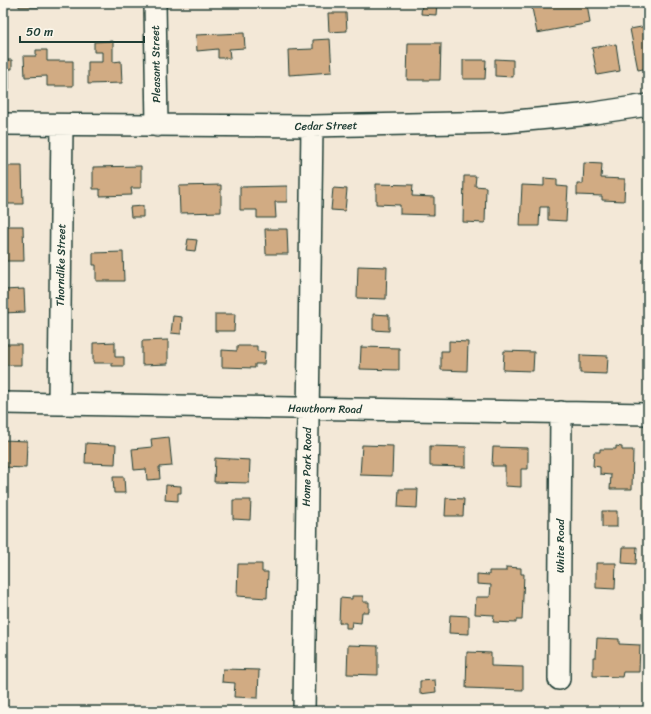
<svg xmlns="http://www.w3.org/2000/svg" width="651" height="714" font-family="Sriracha,sans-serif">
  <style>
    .building { fill: #d1ab83; stroke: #1f3d34 }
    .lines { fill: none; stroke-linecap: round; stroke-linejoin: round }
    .minor-casing { stroke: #1f3d34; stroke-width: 24 }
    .minor { stroke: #fbf7ec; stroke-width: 21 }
    .labels { text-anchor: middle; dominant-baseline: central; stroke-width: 3.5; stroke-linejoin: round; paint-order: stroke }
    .street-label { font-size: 11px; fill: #1f3d34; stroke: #fbf7ec }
  </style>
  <rect width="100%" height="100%" fill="#f3e8d7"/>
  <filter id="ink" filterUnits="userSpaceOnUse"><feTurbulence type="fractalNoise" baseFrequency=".025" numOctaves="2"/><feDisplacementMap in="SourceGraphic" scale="8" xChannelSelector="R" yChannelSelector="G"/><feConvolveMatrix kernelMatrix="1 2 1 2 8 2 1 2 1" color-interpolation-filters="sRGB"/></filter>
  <g filter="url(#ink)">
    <path class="building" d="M 19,3 L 38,3 L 38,7 L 19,7 Z
      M 422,3 L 437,3 L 436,15 L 421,14 Z
      M 531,3 L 587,3 L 590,23 L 537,33 Z
      M 328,13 L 346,13 L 347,31 L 329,32 Z
      M 647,26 L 648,68 L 638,70 L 630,29 Z
      M 244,33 L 245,48 L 229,49 L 230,58 L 218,58 L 218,49 L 197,51 L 196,35 Z
      M 330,39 L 332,72 L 289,75 L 288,50 L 313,49 L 313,40 Z
      M 113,41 L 113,62 L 121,61 L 122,83 L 88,84 L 88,62 L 102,62 L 102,52 L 94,52 L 94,42 Z
      M 408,43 L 441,43 L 440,80 L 407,80 Z
      M 616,44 L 620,71 L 597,75 L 592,48 Z
      M 36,50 L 47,50 L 47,61 L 73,61 L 73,86 L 47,86 L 47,76 L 25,77 L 24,56 L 36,56 Z
      M 495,59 L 513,60 L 513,77 L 495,76 Z
      M 3,60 L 12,60 L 12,69 L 9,69 L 9,90 L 3,90 Z
      M 463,60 L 486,60 L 485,79 L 463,79 Z
      M 584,163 L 602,164 L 601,178 L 625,179 L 624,201 L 602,200 L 602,196 L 577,195 L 577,184 L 583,184 Z
      M 3,166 L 22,166 L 23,204 L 3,204 Z
      M 141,166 L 141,188 L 131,188 L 132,195 L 100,196 L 100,189 L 93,189 L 93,167 Z
      M 464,176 L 476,176 L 475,186 L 486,187 L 485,223 L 463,222 Z
      M 544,178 L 557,179 L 557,186 L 568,187 L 566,221 L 548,220 L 548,207 L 540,207 L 539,226 L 520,226 L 522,185 L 544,186 Z
      M 376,184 L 413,185 L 412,196 L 434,197 L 434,215 L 400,214 L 400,205 L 376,204 Z
      M 221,185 L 221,212 L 180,213 L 179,186 Z
      M 287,186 L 287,202 L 275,202 L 276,218 L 257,218 L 257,210 L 240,210 L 240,187 Z
      M 333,188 L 347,189 L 345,211 L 331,210 Z
      M 143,206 L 143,217 L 131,217 L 130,207 Z
      M 3,226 L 23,226 L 24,261 L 3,261 Z
      M 265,229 L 287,229 L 288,254 L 266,254 Z
      M 188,239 L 197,240 L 195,251 L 186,250 Z
      M 123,252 L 124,281 L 96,281 L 96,265 L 93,265 L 93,253 Z
      M 358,266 L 387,267 L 386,299 L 357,298 Z
      M 24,289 L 25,312 L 3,313 L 3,290 Z
      M 215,314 L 235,314 L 234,331 L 215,331 Z
      M 373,314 L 389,315 L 389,331 L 373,330 Z
      M 173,316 L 182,317 L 181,334 L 171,333 Z
      M 168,340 L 168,364 L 142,365 L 142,341 Z
      M 449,341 L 468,342 L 467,371 L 441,370 L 441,351 L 449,351 Z
      M 115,342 L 115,357 L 124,357 L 124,366 L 112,366 L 112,363 L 93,363 L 93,343 Z
      M 3,344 L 21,344 L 21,365 L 3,365 Z
      M 237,346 L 257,346 L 257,351 L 265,352 L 264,364 L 255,364 L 255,368 L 222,367 L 222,350 L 237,351 Z
      M 361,347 L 399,348 L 399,370 L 360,369 Z
      M 504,351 L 534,352 L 533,371 L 503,370 Z
      M 580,355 L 608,356 L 607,374 L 580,373 Z
      M 169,437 L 172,466 L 159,467 L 160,479 L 147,480 L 146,469 L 134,470 L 132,449 L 152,447 L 151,439 Z
      M 3,440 L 27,441 L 26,468 L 3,467 Z
      M 86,443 L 116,445 L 115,464 L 85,463 Z
      M 362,445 L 393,446 L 392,476 L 360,475 Z
      M 430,446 L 466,447 L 466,467 L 430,466 Z
      M 616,446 L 622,447 L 622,450 L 633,450 L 632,489 L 610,489 L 611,475 L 600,474 L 600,467 L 593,466 L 594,452 L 600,452 L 600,449 L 616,449 Z
      M 493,447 L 528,448 L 528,469 L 521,469 L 521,487 L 505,486 L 505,466 L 492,466 Z
      M 215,458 L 250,460 L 249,483 L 214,482 Z
      M 113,477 L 124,477 L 125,493 L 114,493 Z
      M 166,485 L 181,486 L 181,493 L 178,493 L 178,501 L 165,500 Z
      M 399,489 L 418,489 L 417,508 L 398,507 Z
      M 446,498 L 464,499 L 463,516 L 445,516 Z
      M 233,500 L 251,500 L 250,520 L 233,519 Z
      M 602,511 L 617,511 L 617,527 L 602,527 Z
      M 623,547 L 637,547 L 636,564 L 622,563 Z
      M 596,563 L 616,563 L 615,589 L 596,588 Z
      M 238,564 L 262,564 L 262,572 L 268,572 L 267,598 L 237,596 Z
      M 506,567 L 521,568 L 521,574 L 524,574 L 522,620 L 516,620 L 516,623 L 493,622 L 494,615 L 475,614 L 476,597 L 490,597 L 491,585 L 477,584 L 477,574 L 489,575 L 489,571 L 506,571 Z
      M 352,596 L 363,596 L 363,602 L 369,602 L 369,612 L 362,612 L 361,623 L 352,622 L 351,628 L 346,628 L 346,623 L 339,623 L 340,598 L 352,599 Z
      M 450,615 L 469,616 L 469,634 L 449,633 Z
      M 597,638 L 619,639 L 619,644 L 640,645 L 639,672 L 623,672 L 622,677 L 593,676 L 593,657 L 596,657 Z
      M 348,645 L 378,646 L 378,675 L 347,674 Z
      M 467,652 L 491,653 L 491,666 L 523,667 L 523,690 L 466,688 Z
      M 223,669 L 259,670 L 258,698 L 234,697 L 235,683 L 222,682 Z
      M 435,680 L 436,692 L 420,694 L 420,681 Z
      M 334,707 L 352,707 L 351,711 L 334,711 Z"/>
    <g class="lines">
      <g class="minor-casing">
        <path id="minor" d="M 155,3 L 157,126
          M 3,124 L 312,126 L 505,122 L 581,115 L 648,105
          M 3,403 L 648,414
          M 59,404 L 62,125
          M 559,679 L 561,412
          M 304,711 L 312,126"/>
      </g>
      <use href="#minor" class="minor"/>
    </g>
  </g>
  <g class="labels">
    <g class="street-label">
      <text transform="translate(156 64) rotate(-91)">Pleasant Street</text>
      <text transform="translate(326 126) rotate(-1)">Cedar Street</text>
      <text transform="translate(61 265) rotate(-89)">Thorndike Street</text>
      <text transform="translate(325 409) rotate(1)">Hawthorn Road</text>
      <text transform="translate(307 467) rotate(-89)">Home Park Road</text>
      <text transform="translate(560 546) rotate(-90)">White Road</text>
    </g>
  </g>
  <rect width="651" height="714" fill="none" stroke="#fbf7ec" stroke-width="16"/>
  <rect x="8" y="8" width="635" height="698" fill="none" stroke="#1f3d34" stroke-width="1.5" filter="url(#ink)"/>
  <path d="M20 36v6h124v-6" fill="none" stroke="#1f3d34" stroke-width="2"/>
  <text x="26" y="36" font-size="12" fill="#1f3d34" stroke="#fbf7ec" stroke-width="3" paint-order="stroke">50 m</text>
</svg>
